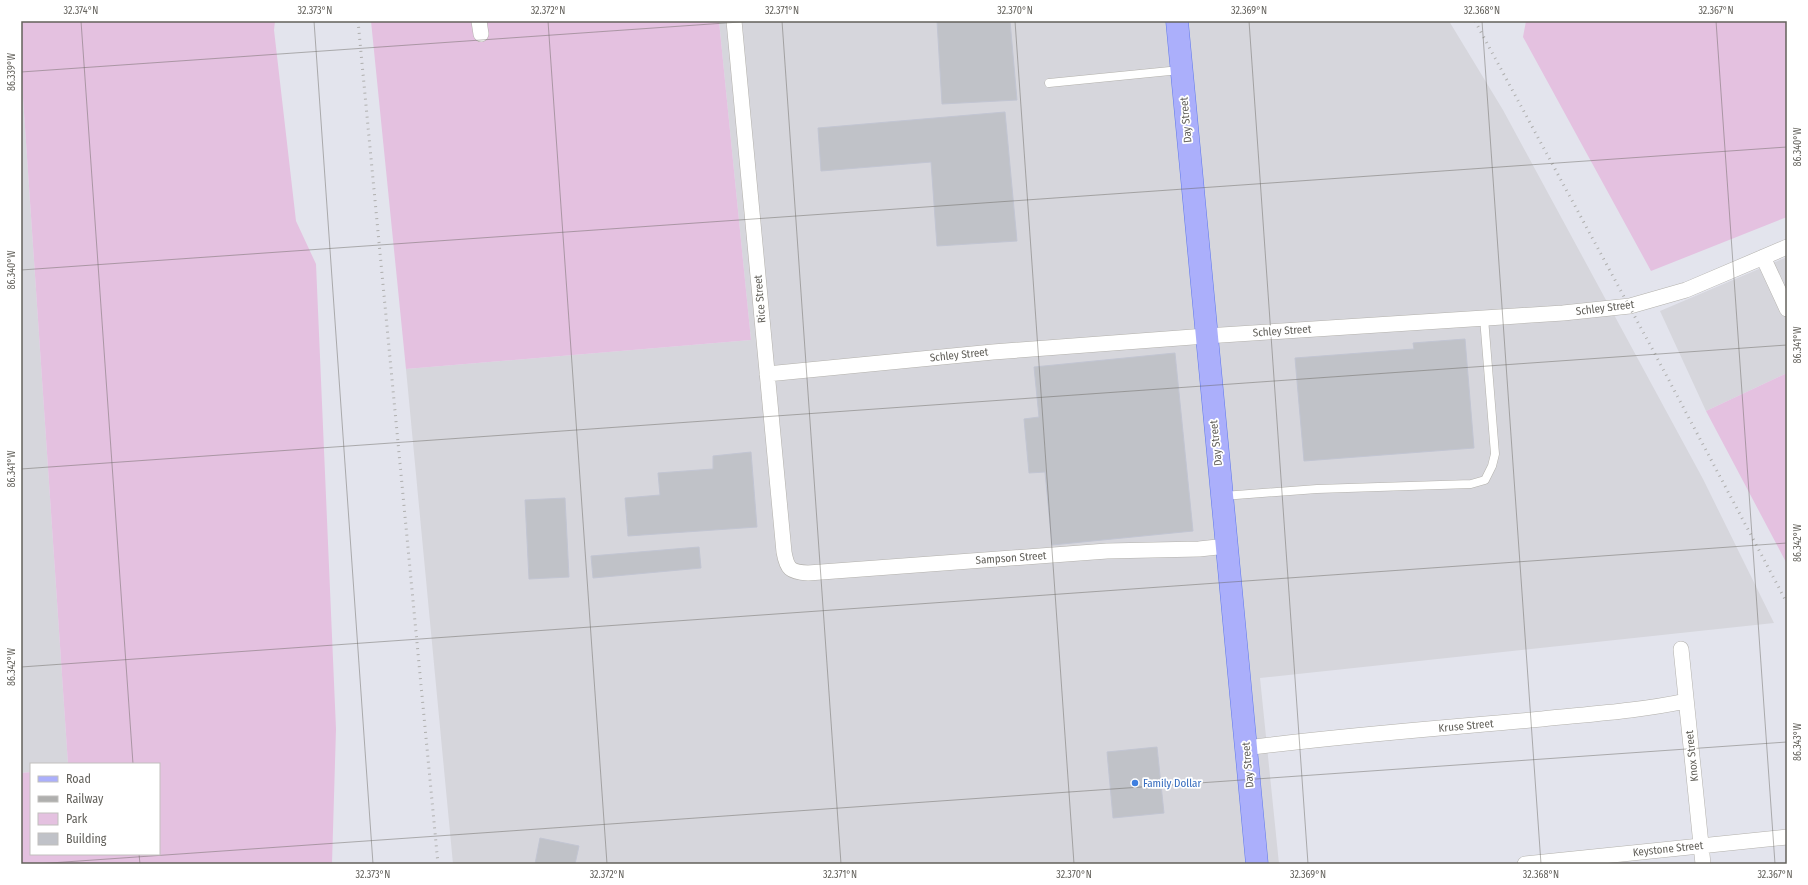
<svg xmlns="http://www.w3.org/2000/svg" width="1808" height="885" font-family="'Fira Sans Condensed',sans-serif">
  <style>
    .industrial { fill: #d6d6dc }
    .green { fill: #e4c1e0 }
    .building { fill: #c0c2c8; stroke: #c2c5d2 }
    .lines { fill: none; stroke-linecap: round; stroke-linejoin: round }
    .service-casing { stroke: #b3b1ac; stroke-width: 9 }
    .minor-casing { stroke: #b3b1ac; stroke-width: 16 }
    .primary-casing { stroke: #6078ea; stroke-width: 23 }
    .service { stroke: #fff; stroke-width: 8 }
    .minor { stroke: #fff; stroke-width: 15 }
    .primary { stroke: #abaffb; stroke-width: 22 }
    .rail { stroke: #afafae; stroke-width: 3; stroke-dasharray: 1 5; stroke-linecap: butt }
    .ticks { fill: none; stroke: #63615b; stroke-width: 1; stroke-opacity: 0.45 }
    .shop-dot { fill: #3f7fe0; stroke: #fff; stroke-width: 1.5 }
    .labels { text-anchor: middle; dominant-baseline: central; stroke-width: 3.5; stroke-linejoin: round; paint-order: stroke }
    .street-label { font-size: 11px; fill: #63615b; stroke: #fff }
    .shop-label { font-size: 11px; fill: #366cbe; stroke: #fff; text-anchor: start }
    .neatline { fill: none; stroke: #63615b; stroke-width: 1.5 }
    .ticks-label { font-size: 10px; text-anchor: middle; fill: #63615b }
  </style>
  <rect width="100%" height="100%" fill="#e3e4ed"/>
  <path class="industrial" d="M 719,21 L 1449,21 L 1503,110 L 1703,479 L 1774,623 L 1260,678 L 1279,864 L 453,864 L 406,369 L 751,340 Z
    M 21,68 L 68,764 L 31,764 L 31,772 L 21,773 Z
    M 1787,257 L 1787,373 L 1706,411 L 1660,311 Z"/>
  <path class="green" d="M 21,21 L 275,21 L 274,30 L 296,221 L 316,264 L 336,729 L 332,864 L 21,864 L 21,773 L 31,772 L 31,854 L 159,854 L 159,764 L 68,764 L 21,68 Z
    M 371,21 L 719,21 L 751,340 L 406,369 Z
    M 1526,21 L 1787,21 L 1787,217 L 1651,271 L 1523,37 Z
    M 1787,373 L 1787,564 L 1706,411 Z"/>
  <path class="building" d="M 937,21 L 1010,21 L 1017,100 L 942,104 Z
    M 1005,112 L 1017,241 L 937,246 L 931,162 L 821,171 L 818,128 Z
    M 1465,339 L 1474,448 L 1304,461 L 1295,358 L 1414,349 L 1413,343 Z
    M 1175,353 L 1193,531 L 1052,545 L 1045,472 L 1029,473 L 1024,419 L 1039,417 L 1034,367 Z
    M 751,452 L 757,527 L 628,536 L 625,498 L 660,495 L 658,473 L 713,469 L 713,456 Z
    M 565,498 L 569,577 L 529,579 L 525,500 Z
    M 699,547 L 701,568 L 593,578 L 591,556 Z
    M 1157,747 L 1164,813 L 1113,818 L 1107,752 Z
    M 540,838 L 579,846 L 575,864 L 535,864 Z"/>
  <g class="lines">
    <g class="service-casing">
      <path id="service" d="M 1049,83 L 1180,70
        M 1223,496 L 1317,489 L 1471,484 L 1485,480 L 1492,466 L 1495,454 L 1484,318"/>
    </g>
    <g class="minor-casing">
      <path id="minor" d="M 479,21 L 481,34
        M 734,21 L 784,552 C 787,569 790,572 808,573 L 1107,551 L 1199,549 L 1227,546
        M 1763,257 L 1787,309
        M 767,374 L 993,352 L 1206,336 L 1563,313 L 1630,306 L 1686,290 L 1787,247
        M 1681,649 L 1703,864
        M 1246,748 C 1344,735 1443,728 1542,719 C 1590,714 1639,711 1686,701
        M 1525,864 L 1787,837"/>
    </g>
    <g class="primary-casing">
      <path id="primary" d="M 1177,21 L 1257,864"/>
    </g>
    <use href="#service" class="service"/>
    <use href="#minor" class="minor"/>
    <use href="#primary" class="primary"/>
    <path class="rail" d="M 358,21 L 438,864
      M 1475,21 L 1655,354 L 1787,603"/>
  </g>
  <path class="ticks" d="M 81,21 L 133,764M 314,21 L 373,864M 548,21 L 607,864M 782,21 L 841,864M 1015,21 L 1074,864M 1249,21 L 1308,864M 1482,21 L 1541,864M 1716,21 L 1775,864M 21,72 L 754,21M 21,270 L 1787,147M 21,469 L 1787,345M 21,667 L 1787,543M 139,854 L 140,864M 36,864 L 1787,742"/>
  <circle class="shop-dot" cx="1135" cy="783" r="4"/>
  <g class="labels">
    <g class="street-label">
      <text transform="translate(1186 120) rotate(-95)">Day Street</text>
      <text transform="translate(760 299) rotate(-95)">Rice Street</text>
      <text transform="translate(1605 308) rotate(-7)">Schley Street</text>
      <text transform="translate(1282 331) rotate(-4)">Schley Street</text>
      <text transform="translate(959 355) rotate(-6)">Schley Street</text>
      <text transform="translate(1216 443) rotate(-96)">Day Street</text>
      <text transform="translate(1011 558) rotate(-4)">Sampson Street</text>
      <text transform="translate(1466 726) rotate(-5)">Kruse Street</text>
      <text transform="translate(1692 756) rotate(-96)">Knox Street</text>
      <text transform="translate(1248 765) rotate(-95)">Day Street</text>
      <text transform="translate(1668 849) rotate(-6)">Keystone Street</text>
    </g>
    <g class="shop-label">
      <text x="1143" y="783">Family Dollar</text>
    </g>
  </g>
  <rect width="1808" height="885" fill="none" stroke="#ffffff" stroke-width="44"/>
  <rect x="30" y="763" width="130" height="92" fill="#ffffff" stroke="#c1c0bd"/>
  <rect x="38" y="776" width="20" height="6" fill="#abaffb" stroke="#c1c0bd"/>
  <text x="66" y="783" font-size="12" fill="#63615b">Road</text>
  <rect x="38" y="796" width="20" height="6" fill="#afafae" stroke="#c1c0bd"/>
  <text x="66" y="803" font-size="12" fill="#63615b">Railway</text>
  <rect x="38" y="813" width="20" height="12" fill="#e4c1e0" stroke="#c1c0bd"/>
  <text x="66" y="823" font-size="12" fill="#63615b">Park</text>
  <rect x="38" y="833" width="20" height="12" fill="#c0c2c8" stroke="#c1c0bd"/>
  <text x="66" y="843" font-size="12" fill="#63615b">Building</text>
  <rect x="22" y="22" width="1764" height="841" class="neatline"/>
  <g class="ticks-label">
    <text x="81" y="14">32.374°N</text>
    <text x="315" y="14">32.373°N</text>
    <text x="548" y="14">32.372°N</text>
    <text x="782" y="14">32.371°N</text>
    <text x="1015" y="14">32.370°N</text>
    <text x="1249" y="14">32.369°N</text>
    <text x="1482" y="14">32.368°N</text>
    <text x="1716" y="14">32.367°N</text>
    <text transform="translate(11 72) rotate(-90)" y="4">86.339°W</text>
    <text transform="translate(1797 147) rotate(-90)" y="4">86.340°W</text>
    <text transform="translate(11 270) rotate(-90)" y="4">86.340°W</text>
    <text transform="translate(1797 345) rotate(-90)" y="4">86.341°W</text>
    <text transform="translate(11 469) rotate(-90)" y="4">86.341°W</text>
    <text transform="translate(1797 543) rotate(-90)" y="4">86.342°W</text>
    <text transform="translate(11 667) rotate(-90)" y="4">86.342°W</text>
    <text transform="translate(1797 742) rotate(-90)" y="4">86.343°W</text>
    <text x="373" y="878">32.373°N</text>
    <text x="607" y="878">32.372°N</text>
    <text x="840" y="878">32.371°N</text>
    <text x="1074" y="878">32.370°N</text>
    <text x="1308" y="878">32.369°N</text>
    <text x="1541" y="878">32.368°N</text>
    <text x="1775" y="878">32.367°N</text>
  </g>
</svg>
